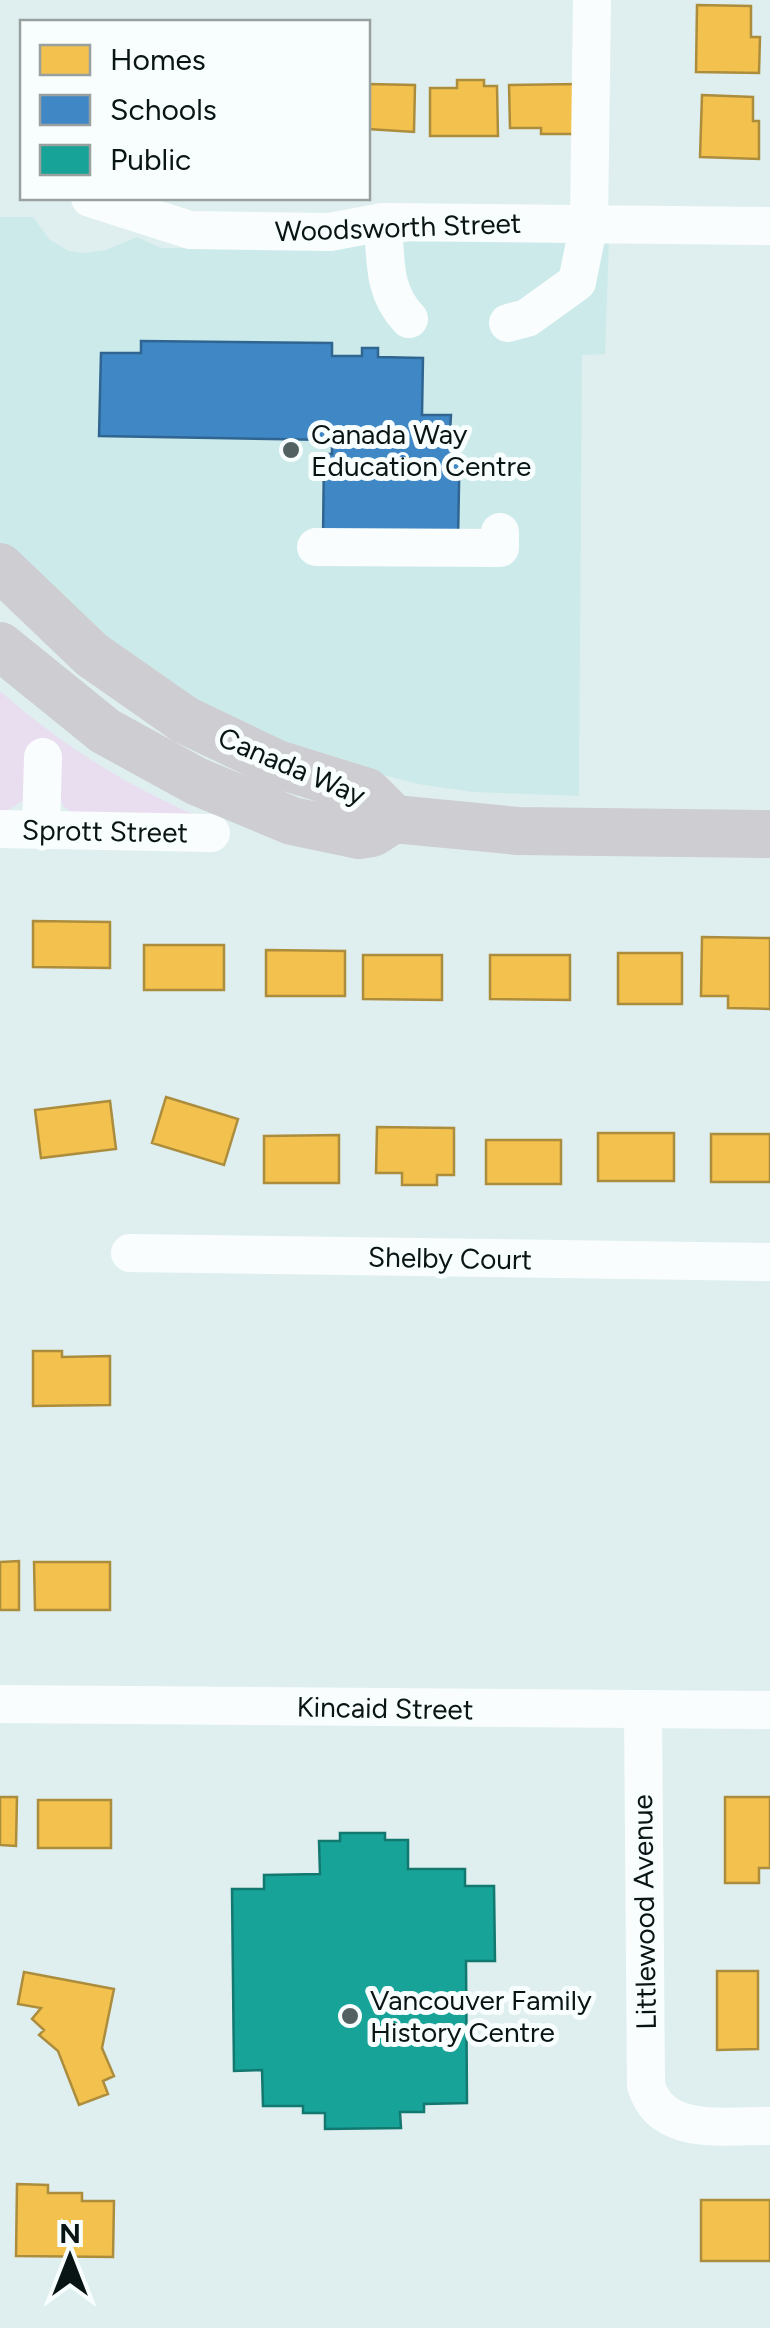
<svg xmlns="http://www.w3.org/2000/svg" width="770" height="2328" font-family="Figtree,sans-serif">
  <style>
    .built { fill: #cdeaea }
    .green { fill: #e9deef }
    .homes { fill: #f2c14e; stroke: #ac8d3d; stroke-width: 2.5 }
    .schools { fill: #3f88c5; stroke: #2f6590; stroke-width: 2.5 }
    .public { fill: #17a398; stroke: #137870; stroke-width: 2.5 }
    .lines { fill: none; stroke-linecap: round; stroke-linejoin: round }
    .minor { stroke: #fafdfd; stroke-width: 38 }
    .major { stroke: #cecdd1; stroke-width: 48 }
    .poi-dot { fill: #546161; stroke: #f8fefe; stroke-width: 4 }
    .labels { text-anchor: middle; dominant-baseline: central; stroke-width: 10; stroke-linejoin: round; paint-order: stroke }
    .street-label { font-size: 28px; fill: #091414; stroke: #f8fefe }
    .poi-label { font-size: 28px; fill: #091414; stroke: #f8fefe; text-anchor: start }
  </style>
  <rect width="100%" height="100%" fill="#dfefef"/>
  <path class="built" d="M 0,217 L 33,217 L 50,240 L 69,251 L 84,253 L 106,250 L 137,237 L 161,248 L 336,250 L 370,241 L 609,241 L 605,354 L 582,355 L 579,796 L 473,792 L 418,784 L 307,755 L 167,689 L 0,545 Z"/>
  <path class="green" d="M 0,691 C 60,744 131,789 205,819 L 79,817 L 64,807 L 58,796 L 27,798 L 0,815 Z"/>
  <path class="homes" d="M 697,5 L 751,6 L 751,37 L 760,37 L 759,73 L 696,72 Z
    M 457,80 L 484,80 L 484,86 L 497,86 L 498,136 L 430,136 L 430,88 L 457,88 Z
    M 368,84 L 415,85 L 414,132 L 368,129 Z
    M 578,84 L 579,134 L 541,134 L 541,128 L 510,128 L 509,85 Z
    M 702,95 L 753,97 L 753,121 L 759,121 L 759,159 L 700,157 Z
    M 33,921 L 110,922 L 110,968 L 33,967 Z
    M 702,937 L 770,938 L 770,1009 L 728,1008 L 728,996 L 701,996 Z
    M 144,945 L 224,945 L 224,990 L 144,990 Z
    M 266,950 L 345,951 L 345,996 L 266,996 Z
    M 618,953 L 682,953 L 682,1004 L 618,1004 Z
    M 363,955 L 442,955 L 442,1000 L 363,999 Z
    M 490,955 L 570,955 L 570,1000 L 490,999 Z
    M 166,1097 L 238,1119 L 224,1165 L 152,1143 Z
    M 110,1101 L 116,1149 L 41,1158 L 35,1110 Z
    M 377,1127 L 454,1128 L 454,1175 L 437,1175 L 437,1185 L 402,1185 L 402,1173 L 376,1173 Z
    M 598,1133 L 674,1133 L 674,1181 L 598,1181 Z
    M 711,1134 L 770,1134 L 770,1182 L 711,1182 Z
    M 339,1135 L 339,1183 L 264,1183 L 264,1136 Z
    M 486,1140 L 561,1140 L 561,1184 L 486,1184 Z
    M 33,1351 L 62,1351 L 62,1357 L 110,1356 L 110,1405 L 33,1406 Z
    M 19,1561 L 19,1610 L 0,1610 L 0,1562 Z
    M 34,1562 L 110,1562 L 110,1610 L 35,1610 Z
    M 0,1797 L 17,1797 L 16,1846 L 0,1845 Z
    M 725,1797 L 770,1797 L 770,1868 L 759,1868 L 759,1883 L 725,1883 Z
    M 38,1800 L 111,1800 L 111,1848 L 38,1848 Z
    M 717,1971 L 758,1971 L 758,2049 L 717,2050 Z
    M 24,1972 L 114,1989 L 102,2048 L 114,2076 L 103,2081 L 108,2094 L 79,2105 L 58,2051 L 39,2035 L 44,2030 L 32,2019 L 41,2008 L 18,2004 Z
    M 17,2184 L 48,2185 L 48,2193 L 82,2193 L 82,2201 L 114,2201 L 113,2257 L 16,2256 Z
    M 701,2200 L 770,2200 L 770,2261 L 701,2261 Z"/>
  <path class="schools" d="M 141,341 L 332,343 L 332,356 L 362,356 L 362,348 L 378,348 L 378,357 L 423,358 L 422,415 L 451,415 L 450,431 L 460,431 L 458,540 L 323,538 L 324,454 L 332,454 L 332,440 L 99,436 L 101,353 L 141,353 Z"/>
  <path class="public" d="M 340,1833 L 385,1833 L 385,1840 L 408,1840 L 408,1869 L 465,1869 L 465,1886 L 494,1886 L 495,1961 L 466,1961 L 467,2103 L 424,2104 L 424,2112 L 400,2112 L 401,2128 L 325,2129 L 325,2113 L 303,2113 L 303,2106 L 263,2106 L 262,2070 L 234,2071 L 232,1889 L 264,1889 L 264,1875 L 320,1874 L 319,1841 L 340,1841 Z"/>
  <g class="lines">
    <path class="minor" d="M 90,198 L 190,230 L 330,232 L 383,222 L 770,226
      M 383,222 C 386,259 382,291 409,319
      M 508,323 L 527,318 L 577,282 L 589,223 L 592,0
      M 316,547 L 500,548 L 500,532
      M 0,829 L 211,833
      M 41,830 L 43,757
      M 130,1253 L 770,1262
      M 0,1704 L 770,1710
      M 643,1711 L 646,2085 C 661,2138 726,2125 770,2126"/>
    <path class="major" d="M 0,567 L 92,655 L 185,720 L 277,764 L 367,792 L 394,819 L 518,831 L 770,834
      M 0,646 L 105,731 L 196,781 L 292,821 L 359,835 L 372,833 L 394,819"/>
  </g>
  <g class="poi-dot">
    <circle cx="291" cy="450" r="10"/>
    <circle cx="350" cy="2016" r="10"/>
  </g>
  <g class="labels">
    <g class="street-label">
      <text transform="translate(398 227) rotate(-2)">Woodsworth Street</text>
      <text transform="translate(292 766) rotate(23)">Canada Way</text>
      <text transform="translate(105 831) rotate(1)">Sprott Street</text>
      <text transform="translate(450 1258) rotate(1)">Shelby Court</text>
      <text transform="translate(385 1708) rotate(1)">Kincaid Street</text>
      <text transform="translate(644 1912) rotate(-91)">Littlewood Avenue</text>
    </g>
    <g class="poi-label">
      <text x="311" y="434">Canada Way<tspan x="311" dy="32">Education Centre</tspan></text>
      <text x="370" y="2000">Vancouver Family<tspan x="370" dy="32">History Centre</tspan></text>
    </g>
  </g>
  <rect x="20" y="20" width="350" height="180" fill="#f8fefe" stroke="#98a0a0" stroke-width="2.5"/>
  <rect x="40" y="45" width="50" height="30" fill="#f2c14e" stroke="#98a0a0" stroke-width="2.5"/>
  <text x="110" y="70" font-size="30" fill="#091414">Homes</text>
  <rect x="40" y="95" width="50" height="30" fill="#3f88c5" stroke="#98a0a0" stroke-width="2.5"/>
  <text x="110" y="120" font-size="30" fill="#091414">Schools</text>
  <rect x="40" y="145" width="50" height="30" fill="#17a398" stroke="#98a0a0" stroke-width="2.5"/>
  <text x="110" y="170" font-size="30" fill="#091414">Public</text>
  <g transform="translate(70 2258)" stroke="#f8fefe" stroke-width="8" paint-order="stroke">
  <path d="M0-8L18 38L0 25L-18 38Z" fill="#091414"/>
  <text y="-15" font-size="28" font-weight="bold" text-anchor="middle" fill="#091414">N</text>
  </g>
</svg>
